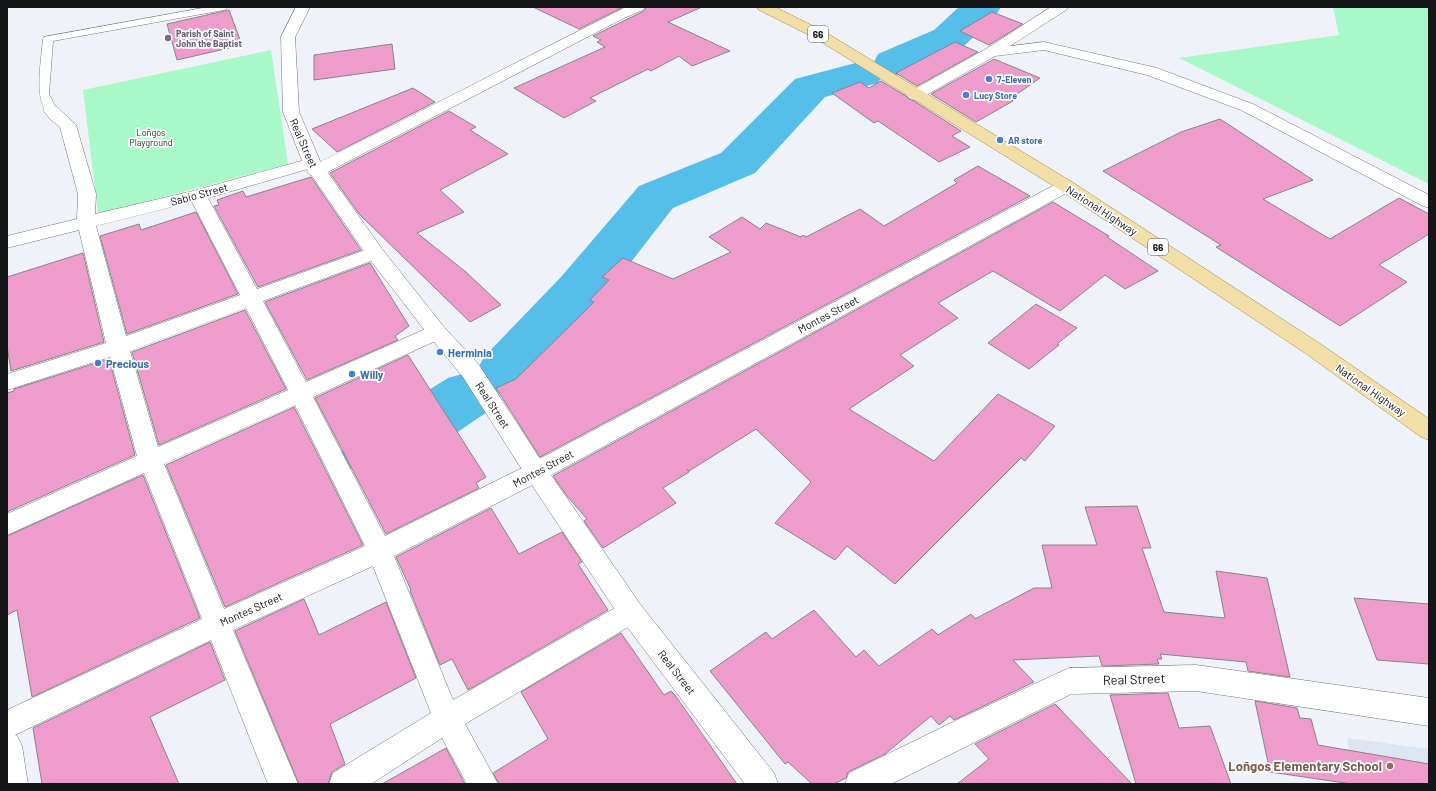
<svg xmlns="http://www.w3.org/2000/svg" width="1436" height="791" font-family="Barlow,sans-serif">
  <style>
    .built { fill: #dde5f1 }
    .green { fill: #a9f8c8 }
    .lines { fill: none; stroke-linecap: round; stroke-linejoin: round }
    .river { fill: #55bee9; fill-rule: evenodd }
    .building { fill: #ee9ccc; stroke: #8a8487 }
    .lane-casing { stroke: #75787d; stroke-width: 1 }
    .street-casing { stroke: #75787d; stroke-width: 1 }
    .secondary-casing { stroke: #75787d; stroke-width: 1 }
    .primary-casing { stroke: #9f8a50; stroke-width: 1 }
    .lane { fill: #fff; fill-rule: evenodd }
    .street { fill: #fff; fill-rule: evenodd }
    .secondary { fill: #fff; fill-rule: evenodd }
    .primary { fill: #f2dfa8; fill-rule: evenodd }
    .worship-dot { fill: #6b7280; stroke: #fff; stroke-width: 1.5 }
    .shop-dot { fill: #3f7fe0; stroke: #fff; stroke-width: 1.5 }
    .education-dot { fill: #8d6e63; stroke: #fff; stroke-width: 1.5 }
    .labels { text-anchor: middle; dominant-baseline: central; stroke-width: 3.5; stroke-linejoin: round; paint-order: stroke }
    .far-worship-label { font-size: 9px; font-weight: bold; fill: #5b616d; stroke: #fff; text-anchor: start }
    .far-shop-label { font-size: 9px; font-weight: bold; fill: #366cbe; stroke: #fff; text-anchor: start }
    .far-park-label { font-size: 9px; fill: #113823; stroke: #fff }
    .shield { fill: #fff; stroke: #5b5c5d; stroke-width: 1 }
    .shield-label { font-size: 10px; font-weight: bold; fill: #151618 }
    .street-label { font-size: 11px; fill: #151618; stroke: #fff }
    .shop-label { font-size: 11px; font-weight: bold; fill: #366cbe; stroke: #fff; text-anchor: start }
    .near-street-label { font-size: 13px; fill: #151618; stroke: #fff }
    .near-education-label { font-size: 13px; font-weight: bold; fill: #785e54; stroke: #fff; text-anchor: end }
  </style>
  <rect width="100%" height="100%" fill="#eff3f9"/>
  <path class="built" d="M 1347,738 L 1429,749 L 1429,784 L 1355,784 Z"/>
  <path class="green" d="M 1333,7 L 1429,7 L 1429,184 L 1179,58 L 1339,35 Z
    M 271,50 L 288,164 L 98,214 L 83,90 Z"/>
  <g class="lines">
    <path class="river" d="M 959,7 L 1001,7 L 996,15 L 962,48 L 908,72 L 893,76 L 884,73 L 878,83 L 825,97 L 755,173 L 673,208 L 599,303 L 526,387 L 505,393 L 497,391 L 499,394 L 490,410 L 434,448 L 395,469 L 373,477 L 351,469 L 341,452 L 351,435 L 390,414 L 448,378 L 469,372 L 477,374 L 476,372 L 484,357 L 561,277 L 639,186 L 721,153 L 795,79 L 863,61 L 873,64 L 878,54 L 934,30 Z"/>
  </g>
  <path class="building" d="M 533,7 L 623,7 L 579,29 Z
    M 646,7 L 702,7 L 668,22 L 730,51 L 692,66 L 679,56 L 651,71 L 648,69 L 590,98 L 596,101 L 564,118 L 514,88 L 605,47 L 597,42 L 601,40 L 593,36 L 644,11 Z
    M 229,10 L 242,45 L 177,60 L 167,24 Z
    M 992,12 L 1023,24 L 989,45 L 960,31 Z
    M 955,42 L 978,52 L 917,86 L 896,73 Z
    M 392,44 L 395,69 L 314,80 L 314,55 Z
    M 994,59 L 1040,78 L 1010,99 L 1013,101 L 976,122 L 931,94 Z
    M 881,81 L 906,96 L 909,99 L 914,101 L 961,131 L 952,136 L 970,147 L 939,162 L 878,121 L 874,123 L 832,93 L 860,82 L 869,88 Z
    M 413,88 L 435,102 L 337,152 L 312,129 Z
    M 449,111 L 476,127 L 470,130 L 508,154 L 440,190 L 464,212 L 417,233 L 466,272 L 501,305 L 470,322 L 359,214 L 330,173 Z
    M 1220,119 L 1313,180 L 1263,199 L 1330,239 L 1399,198 L 1429,214 L 1429,234 L 1379,265 L 1407,282 L 1340,326 L 1216,247 L 1221,245 L 1103,171 L 1181,132 Z
    M 978,166 L 1030,196 L 540,457 L 496,388 L 516,379 L 594,302 L 590,300 L 609,280 L 602,277 L 623,258 L 673,279 L 731,252 L 709,237 L 742,217 L 760,229 L 766,223 L 801,237 L 803,235 L 806,237 L 860,209 L 884,226 L 957,183 L 954,180 Z
    M 311,177 L 361,250 L 258,287 L 214,206 L 219,205 L 217,200 L 243,191 L 246,197 Z
    M 1053,202 L 1109,236 L 1107,237 L 1158,271 L 1125,289 L 1105,275 L 1060,311 L 993,271 L 938,303 L 958,318 L 900,355 L 914,366 L 849,409 L 934,461 L 998,394 L 1055,426 L 1025,461 L 1021,458 L 895,584 L 847,546 L 835,560 L 775,523 L 811,482 L 756,429 L 689,471 L 687,469 L 689,472 L 663,488 L 676,503 L 603,548 L 584,521 L 587,519 L 567,496 L 553,476 Z
    M 196,212 L 238,294 L 127,334 L 100,236 L 139,224 L 141,230 Z
    M 83,253 L 104,342 L 11,371 L 7,346 L 7,277 Z
    M 370,263 L 409,326 L 395,336 L 398,340 L 307,380 L 265,302 Z
    M 1036,304 L 1077,328 L 1057,344 L 1059,345 L 1029,369 L 988,343 Z
    M 245,310 L 286,389 L 159,445 L 132,352 Z
    M 408,355 L 486,477 L 476,483 L 479,488 L 386,534 L 315,398 Z
    M 109,359 L 135,455 L 7,512 L 7,393 L 14,391 L 14,389 Z
    M 294,407 L 363,545 L 225,607 L 166,465 Z
    M 143,475 L 200,618 L 32,697 L 17,610 L 7,615 L 7,536 Z
    M 1137,506 L 1151,548 L 1142,548 L 1164,612 L 1225,618 L 1216,571 L 1267,578 L 1290,677 L 1248,671 L 1246,662 L 1160,654 L 1162,659 L 1157,659 L 1159,664 L 1102,666 L 1099,656 L 1013,660 L 1034,682 L 954,720 L 950,716 L 939,725 L 931,716 L 885,754 L 848,772 L 846,778 L 834,784 L 812,784 L 788,762 L 785,764 L 710,671 L 766,632 L 772,639 L 814,610 L 856,657 L 864,650 L 879,666 L 932,629 L 938,635 L 971,614 L 975,619 L 1034,588 L 1052,588 L 1042,545 L 1097,545 L 1085,507 Z
    M 491,508 L 519,554 L 562,532 L 582,562 L 578,564 L 608,610 L 468,690 L 452,659 L 440,665 L 410,591 L 411,590 L 396,557 Z
    M 1354,598 L 1429,604 L 1429,664 L 1377,660 Z
    M 304,599 L 319,635 L 386,602 L 416,678 L 330,724 L 345,764 L 332,772 L 328,784 L 299,784 L 235,631 Z
    M 621,633 L 664,695 L 671,691 L 675,695 L 737,784 L 499,784 L 493,773 L 548,739 L 521,692 Z
    M 210,642 L 225,680 L 150,717 L 179,784 L 42,784 L 33,728 Z
    M 1168,693 L 1179,728 L 1210,726 L 1231,784 L 1136,784 L 1110,695 Z
    M 1255,701 L 1297,708 L 1300,718 L 1311,719 L 1318,745 L 1429,764 L 1429,784 L 1352,784 L 1270,772 Z
    M 1055,704 L 1132,784 L 957,784 L 989,759 L 975,744 Z
    M 446,748 L 465,784 L 382,784 Z"/>
  <g class="lines">
    <g class="lane-casing">
      <path id="lane" d="M 208,7 L 229,7 L 224,10 L 53,41 L 49,94 L 57,110 L 51,113 C 32,109 42,54 43,39 L 44,37 Z"/>
    </g>
    <g class="street-casing">
      <path id="street" d="M 626,7 L 645,7 L 643,10 L 624,18 L 322,175 L 316,176 L 310,175 L 307,171 L 308,169 L 208,198 L 257,289 L 368,249 L 375,247 L 382,249 L 385,253 L 382,257 L 263,301 L 306,382 L 430,327 L 437,325 L 444,327 L 447,332 L 444,337 L 313,397 L 385,536 L 528,465 L 1060,182 L 1066,181 L 1072,182 L 1075,186 L 1072,190 L 544,479 L 394,556 L 453,700 L 622,604 L 631,600 L 640,604 L 644,612 L 640,620 L 465,724 L 498,784 L 467,784 L 442,738 L 371,784 L 329,784 L 333,773 L 431,713 L 373,566 L 233,630 L 298,784 L 268,784 L 211,640 L 15,735 L 17,736 L 22,746 L 28,784 L 7,784 L 7,710 L 202,619 L 144,473 L 7,535 L 7,514 L 137,456 L 110,357 L 7,390 L 7,374 L 106,343 L 79,230 L 7,248 L 7,236 L 77,219 L 78,194 L 60,127 L 50,119 L 43,110 L 45,107 L 51,105 L 57,107 L 76,125 L 96,194 L 95,214 L 193,191 L 312,158 L 318,159 L 320,162 ZM 192,202 L 240,295 L 126,336 L 96,226 ZM 246,308 L 288,390 L 158,447 L 130,351 ZM 295,405 L 365,546 L 224,609 L 164,464 Z
        M 1051,7 L 1068,7 L 1066,10 L 996,55 L 991,57 L 986,55 L 983,52 L 986,49 Z"/>
    </g>
    <g class="secondary-casing">
      <path id="secondary" d="M 296,7 L 310,7 L 295,37 L 299,112 L 321,163 L 382,249 L 444,327 L 479,365 L 544,465 L 640,604 L 774,773 L 778,784 L 745,784 L 622,620 L 528,479 L 463,377 L 430,337 L 368,257 L 303,163 L 283,112 L 281,37 Z
        M 1044,42 L 1157,68 L 1253,104 L 1429,195 L 1429,208 L 1423,206 L 1241,110 L 1147,75 L 1044,50 L 995,56 L 921,98 L 915,100 L 909,98 L 907,95 L 909,92 L 986,49 Z
        M 1196,665 L 1429,698 L 1429,726 L 1196,691 L 1071,694 L 891,784 L 845,784 L 849,773 L 959,719 L 1069,668 Z"/>
    </g>
    <g class="primary-casing">
      <path id="primary" d="M 757,7 L 775,7 L 825,32 L 1072,182 L 1322,345 L 1429,419 L 1429,440 L 1421,437 L 1308,355 L 1060,190 L 815,38 L 759,10 Z"/>
    </g>
    <use href="#lane" class="lane"/>
    <use href="#street" class="street"/>
    <use href="#secondary" class="secondary"/>
    <use href="#primary" class="primary"/>
  </g>
  <circle class="worship-dot" cx="168" cy="38" r="4"/>
  <g class="shop-dot">
    <circle cx="989" cy="79" r="4"/>
    <circle cx="966" cy="95" r="4"/>
    <circle cx="1000" cy="140" r="4"/>
    <circle cx="440" cy="352" r="4"/>
    <circle cx="98" cy="363" r="4"/>
    <circle cx="352" cy="374" r="4"/>
  </g>
  <circle class="education-dot" cx="1390" cy="766" r="4"/>
  <g class="labels">
    <g class="far-worship-label">
      <text x="176" y="33">Parish of Saint<tspan x="176" dy="10">John the Baptist</tspan></text>
    </g>
    <g class="far-shop-label">
      <text x="997" y="79">7-Eleven</text>
      <text x="974" y="95">Lucy Store</text>
      <text x="1008" y="140">AR store</text>
    </g>
    <g class="far-park-label">
      <text x="151" y="132">Loñgos<tspan x="151" dy="10">Playground</tspan></text>
    </g>
    <g class="shield">
      <rect x="808" y="26" width="20" height="16" rx="3"/>
      <rect x="1148" y="239" width="20" height="16" rx="3"/>
    </g>
    <g class="shield-label">
      <text x="818" y="34">66</text>
      <text x="1158" y="247">66</text>
    </g>
    <g class="street-label">
      <text transform="translate(304 143) rotate(66)">Real Street</text>
      <text transform="translate(199 194) rotate(-15)">Sabio Street</text>
      <text transform="translate(1102 210) rotate(33)">National Highway</text>
      <text transform="translate(828 314) rotate(-28)">Montes Street</text>
      <text transform="translate(1371 390) rotate(35)">National Highway</text>
      <text transform="translate(493 405) rotate(57)">Real Street</text>
      <text transform="translate(543 468) rotate(-28)">Montes Street</text>
      <text transform="translate(251 609) rotate(-24)">Montes Street</text>
      <text transform="translate(677 672) rotate(52)">Real Street</text>
    </g>
    <g class="shop-label">
      <text x="448" y="352">Herminia</text>
      <text x="106" y="363">Precious</text>
      <text x="360" y="374">Willy</text>
    </g>
    <g class="near-street-label">
      <text transform="translate(1134 679) rotate(-2)">Real Street</text>
    </g>
    <g class="near-education-label">
      <text x="1382" y="766">Loñgos Elementary School</text>
    </g>
  </g>
  <rect width="1436" height="791" fill="none" stroke="#151618" stroke-width="16"/>
</svg>
